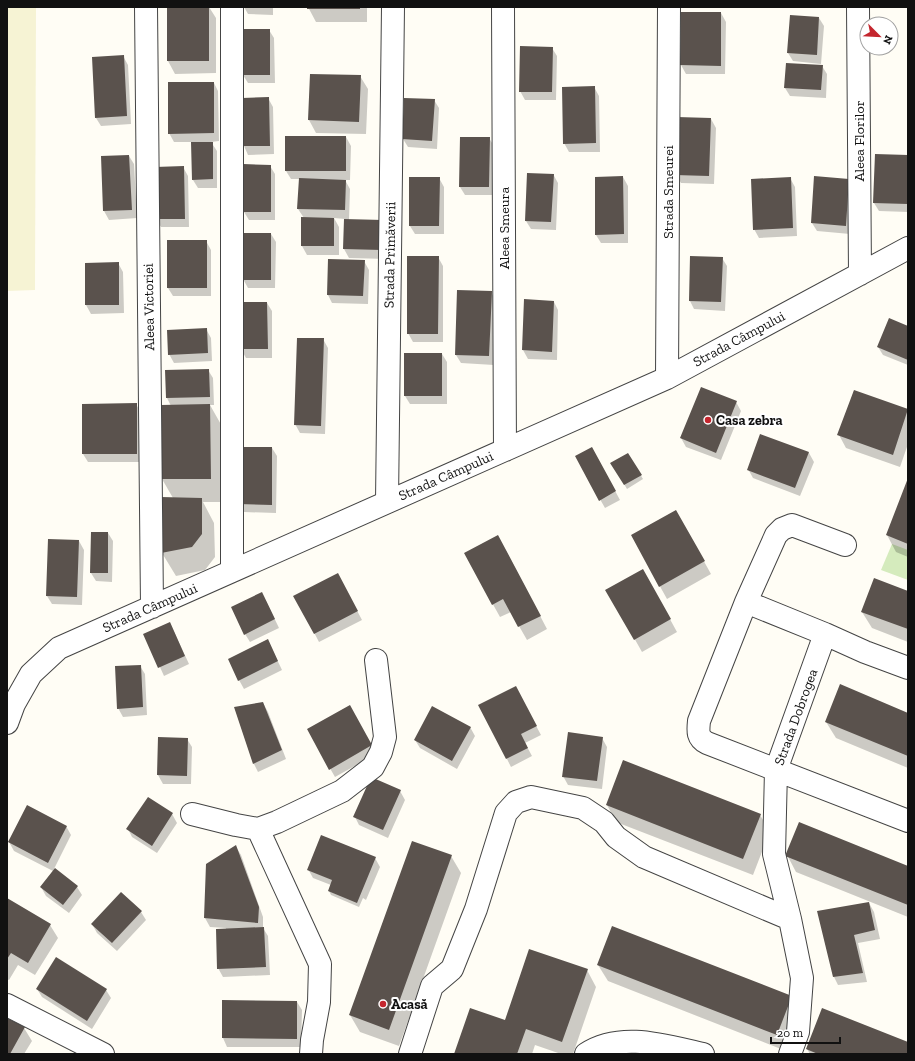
<svg xmlns="http://www.w3.org/2000/svg" width="915" height="1061" font-family="'Zilla Slab',serif">
  <style>
    .farmland { fill: #f6f3d4 }
    .green { fill: #d5ebbd }
    .shadow { fill: #0003 }
    .building { fill: #5a524d }
    .lines { fill: none; stroke-linecap: round; stroke-linejoin: round }
    .minor-casing { stroke: #444; stroke-width: 24 }
    .minor { stroke: #fff; stroke-width: 22 }
    .poi-dot { fill: #c4262e; stroke: #fff; stroke-width: 1.5 }
    .labels { text-anchor: middle; dominant-baseline: central; stroke-width: 4; stroke-linejoin: round; paint-order: stroke }
    .street-label { font-size: 14px; fill: #111; stroke: #fff }
    .poi-label { font-size: 14px; font-weight: bold; fill: #111; stroke: #fff; text-anchor: start }
  </style>
  <rect width="100%" height="100%" fill="#fffdf5"/>
  <path class="farmland" d="M 7,7 L 36,7 L 35,290 L 7,291 Z"/>
  <path class="green" d="M 892,544 L 908,550 L 908,580 L 881,570 Z"/>
  <path class="shadow" d="M 168,7 L 209,7 L 216,18 L 216,73 L 175,74 L 168,61 Z
    M 244,7 L 273,7 L 273,15 L 248,14 Z
    M 308,7 L 367,7 L 367,22 L 316,22 Z
    M 682,13 L 721,13 L 726,22 L 725,74 L 686,74 L 681,65 Z
    M 819,18 L 824,26 L 821,64 L 793,61 L 788,53 Z
    M 269,30 L 274,38 L 275,83 L 248,83 L 243,75 Z
    M 552,48 L 557,56 L 556,100 L 525,100 L 520,91 Z
    M 123,56 L 128,65 L 131,124 L 101,126 L 96,118 Z
    M 822,66 L 827,74 L 826,98 L 790,96 L 785,88 Z
    M 360,76 L 368,89 L 366,134 L 316,133 L 309,120 Z
    M 214,83 L 218,91 L 219,141 L 211,142 L 217,151 L 217,188 L 198,188 L 193,180 L 192,142 L 174,142 L 169,133 Z
    M 594,87 L 599,96 L 600,152 L 569,152 L 564,143 Z
    M 268,98 L 273,107 L 274,154 L 248,155 L 244,146 L 243,99 Z
    M 434,100 L 439,108 L 437,149 L 408,147 L 403,139 Z
    M 711,119 L 716,128 L 714,184 L 681,183 L 676,174 Z
    M 346,137 L 351,146 L 350,180 L 345,180 L 350,189 L 349,220 L 383,221 L 387,259 L 349,258 L 344,249 L 345,219 L 334,218 L 339,227 L 339,255 L 307,255 L 302,246 L 302,218 L 304,218 L 298,209 L 300,179 L 291,179 L 286,171 Z
    M 489,138 L 494,146 L 493,195 L 465,195 L 460,187 Z
    M 129,156 L 134,164 L 137,218 L 109,220 L 104,211 L 102,157 Z
    M 908,156 L 908,212 L 879,211 L 874,203 Z
    M 270,166 L 275,174 L 275,220 L 249,220 L 244,212 Z
    M 183,167 L 188,176 L 189,227 L 161,227 L 156,219 Z
    M 553,174 L 558,183 L 556,230 L 531,229 L 526,221 Z
    M 623,177 L 628,186 L 628,243 L 601,243 L 596,235 Z
    M 439,178 L 444,187 L 444,234 L 415,234 L 410,226 Z
    M 790,178 L 795,187 L 797,236 L 759,238 L 754,229 Z
    M 815,178 L 854,189 L 850,234 L 817,231 L 812,223 Z
    M 271,234 L 276,242 L 275,288 L 248,288 L 243,279 Z
    M 206,241 L 211,250 L 211,296 L 173,296 L 168,288 Z
    M 438,257 L 443,266 L 443,342 L 413,342 L 408,333 Z
    M 722,258 L 727,266 L 725,311 L 694,309 L 690,301 Z
    M 364,261 L 369,270 L 368,304 L 332,303 L 328,295 Z
    M 118,263 L 123,272 L 124,313 L 91,314 L 86,305 L 86,264 Z
    M 491,292 L 496,301 L 494,365 L 461,363 L 456,355 Z
    M 525,301 L 554,302 L 558,310 L 557,360 L 528,359 L 523,350 Z
    M 267,303 L 272,311 L 272,358 L 246,358 L 241,349 Z
    M 908,327 L 908,365 L 883,355 L 878,347 Z
    M 206,329 L 211,338 L 212,361 L 174,363 L 169,354 Z
    M 323,339 L 328,348 L 325,434 L 300,433 L 295,424 Z
    M 442,354 L 447,362 L 447,404 L 410,404 L 405,396 Z
    M 208,370 L 213,378 L 214,405 L 210,405 L 223,428 L 224,502 L 203,502 L 214,523 L 215,557 L 205,570 L 176,576 L 162,553 L 173,498 L 162,479 L 162,406 L 171,406 L 167,398 L 166,371 Z
    M 854,391 L 908,410 L 908,444 L 900,467 L 846,448 L 839,435 Z
    M 736,402 L 741,411 L 721,460 L 686,447 L 681,438 Z
    M 136,404 L 141,413 L 141,462 L 88,462 L 83,454 Z
    M 761,435 L 809,453 L 814,462 L 800,496 L 753,478 L 748,469 Z
    M 272,448 L 277,456 L 276,513 L 244,512 L 239,504 Z
    M 592,448 L 620,500 L 605,508 L 576,457 Z
    M 628,454 L 643,479 L 627,489 L 612,464 Z
    M 908,481 L 908,557 L 896,552 L 887,535 Z
    M 676,511 L 711,574 L 667,599 L 632,536 Z
    M 108,533 L 113,541 L 112,582 L 96,581 L 91,573 Z
    M 79,541 L 84,550 L 82,605 L 52,604 L 47,596 Z
    M 505,549 L 547,629 L 527,640 L 511,612 L 500,617 L 465,554 Z
    M 643,570 L 677,632 L 642,652 L 607,590 Z
    M 342,582 L 362,620 L 319,642 L 295,596 Z
    M 908,592 L 908,642 L 872,628 L 862,612 Z
    M 266,601 L 279,628 L 250,642 L 245,634 Z
    M 170,623 L 189,664 L 164,676 L 145,634 Z
    M 272,649 L 282,670 L 244,689 L 239,680 Z
    M 140,666 L 145,674 L 147,715 L 123,717 L 118,708 Z
    M 520,696 L 541,735 L 525,743 L 532,756 L 511,767 L 507,759 Z
    M 263,703 L 268,712 L 286,759 L 258,772 L 254,764 L 235,708 Z
    M 349,706 L 376,754 L 335,777 L 308,730 Z
    M 908,714 L 908,768 L 836,738 L 826,722 Z
    M 470,727 L 475,736 L 457,769 L 420,748 L 415,740 Z
    M 602,738 L 607,747 L 602,789 L 568,785 L 563,776 Z
    M 187,739 L 192,747 L 191,784 L 163,784 L 158,775 Z
    M 400,791 L 405,800 L 388,838 L 359,825 L 355,817 Z
    M 149,798 L 172,814 L 177,823 L 157,853 L 132,837 L 128,829 Z
    M 607,805 L 760,815 L 770,831 L 753,875 L 616,822 Z
    M 66,826 L 71,835 L 54,869 L 77,887 L 82,895 L 69,913 L 46,896 L 41,887 L 53,871 L 14,851 L 9,842 Z
    M 236,847 L 241,855 L 263,917 L 263,928 L 268,936 L 270,975 L 223,977 L 218,968 L 226,928 L 210,927 L 205,918 Z
    M 787,855 L 908,867 L 908,917 L 796,872 Z
    M 451,856 L 461,873 L 399,1046 L 360,1032 L 350,1015 Z
    M 375,858 L 380,867 L 366,900 L 363,898 L 359,907 L 331,895 L 329,891 L 331,885 L 313,878 L 308,869 Z
    M 7,899 L 50,925 L 58,938 L 35,975 L 18,965 L 9,980 L 7,979 Z
    M 869,903 L 874,912 L 880,939 L 858,943 L 867,982 L 838,985 L 834,977 L 818,912 Z
    M 141,912 L 146,920 L 117,951 L 97,933 L 92,924 Z
    M 598,965 L 791,997 L 786,1051 L 608,981 Z
    M 587,970 L 596,987 L 573,1054 L 561,1054 L 535,1045 L 532,1054 L 455,1054 Z
    M 37,989 L 106,990 L 111,998 L 92,1029 L 42,997 Z
    M 223,1001 L 297,1002 L 302,1010 L 301,1047 L 227,1047 L 223,1038 Z
    M 7,1019 L 24,1028 L 32,1041 L 24,1054 L 7,1054 Z
    M 908,1043 L 908,1054 L 810,1054 L 807,1049 Z"/>
  <path class="building" d="M 167,7 L 209,7 L 209,61 L 167,61 Z
    M 307,7 L 360,7 L 360,9 L 307,9 Z
    M 681,12 L 721,12 L 721,66 L 680,65 Z
    M 790,15 L 819,17 L 817,55 L 787,53 Z
    M 242,29 L 270,29 L 270,75 L 242,75 Z
    M 520,46 L 553,47 L 552,92 L 519,92 Z
    M 124,55 L 127,116 L 95,118 L 92,57 Z
    M 786,63 L 823,65 L 821,90 L 784,88 Z
    M 310,74 L 361,75 L 359,122 L 308,120 Z
    M 168,82 L 214,82 L 214,133 L 168,134 Z
    M 595,86 L 596,143 L 563,144 L 562,87 Z
    M 269,97 L 270,146 L 243,146 L 242,98 Z
    M 404,98 L 435,99 L 432,141 L 402,139 Z
    M 677,117 L 711,118 L 709,176 L 675,175 Z
    M 285,136 L 346,136 L 346,171 L 285,171 Z
    M 460,137 L 490,137 L 489,187 L 459,187 Z
    M 191,142 L 213,142 L 213,179 L 192,180 Z
    M 875,154 L 908,155 L 908,204 L 873,203 Z
    M 129,155 L 132,210 L 103,211 L 101,156 Z
    M 243,164 L 271,165 L 271,212 L 243,212 Z
    M 184,166 L 185,219 L 155,219 L 155,167 Z
    M 527,173 L 554,174 L 551,222 L 525,221 Z
    M 623,176 L 624,234 L 595,235 L 595,177 Z
    M 814,176 L 849,179 L 846,226 L 811,223 Z
    M 409,177 L 440,177 L 439,226 L 409,226 Z
    M 791,177 L 793,228 L 753,230 L 751,179 Z
    M 299,178 L 346,180 L 345,210 L 297,209 Z
    M 301,217 L 334,218 L 334,246 L 301,246 Z
    M 344,219 L 383,220 L 382,250 L 343,249 Z
    M 242,233 L 271,233 L 271,280 L 242,280 Z
    M 167,240 L 207,240 L 207,288 L 167,288 Z
    M 407,256 L 439,256 L 438,334 L 407,334 Z
    M 690,256 L 723,257 L 721,302 L 689,301 Z
    M 328,259 L 365,260 L 363,296 L 327,295 Z
    M 119,262 L 119,305 L 85,305 L 85,263 Z
    M 457,290 L 492,291 L 489,356 L 455,355 Z
    M 524,299 L 554,301 L 552,352 L 522,350 Z
    M 239,302 L 267,302 L 268,349 L 240,349 Z
    M 889,318 L 908,326 L 908,360 L 877,347 Z
    M 207,328 L 208,353 L 168,355 L 167,330 Z
    M 297,338 L 324,338 L 321,426 L 294,425 Z
    M 404,353 L 442,353 L 442,396 L 404,396 Z
    M 209,369 L 210,397 L 166,398 L 165,370 Z
    M 701,387 L 737,401 L 716,453 L 680,438 Z
    M 854,390 L 908,409 L 893,455 L 837,435 Z
    M 137,403 L 137,454 L 82,454 L 82,404 Z
    M 210,404 L 211,479 L 161,479 L 161,405 Z
    M 760,434 L 809,452 L 795,488 L 747,470 Z
    M 239,447 L 272,447 L 272,505 L 238,504 Z
    M 592,447 L 616,491 L 599,501 L 575,456 Z
    M 628,453 L 642,475 L 624,485 L 610,463 Z
    M 908,478 L 908,544 L 886,535 Z
    M 161,497 L 202,498 L 202,534 L 192,547 L 161,553 Z
    M 676,510 L 705,561 L 659,587 L 631,535 Z
    M 91,532 L 108,532 L 108,573 L 90,573 Z
    M 498,535 L 541,616 L 518,627 L 503,599 L 492,605 L 464,553 Z
    M 48,539 L 79,540 L 77,597 L 46,596 Z
    M 643,569 L 671,619 L 634,640 L 605,590 Z
    M 338,573 L 358,611 L 314,634 L 293,596 Z
    M 874,578 L 908,591 L 908,629 L 861,612 Z
    M 262,592 L 275,619 L 244,635 L 231,607 Z
    M 170,622 L 185,656 L 158,668 L 143,634 Z
    M 268,639 L 278,661 L 238,681 L 228,659 Z
    M 141,665 L 143,707 L 117,709 L 115,666 Z
    M 840,684 L 908,713 L 908,756 L 825,722 Z
    M 516,686 L 537,726 L 521,734 L 528,748 L 506,759 L 478,705 Z
    M 263,702 L 282,750 L 253,764 L 234,707 Z
    M 350,705 L 372,745 L 329,770 L 307,729 Z
    M 432,706 L 471,727 L 452,761 L 414,740 Z
    M 568,732 L 603,737 L 597,781 L 562,777 Z
    M 158,737 L 188,738 L 187,776 L 157,775 Z
    M 623,760 L 761,814 L 743,859 L 606,805 Z
    M 371,777 L 401,790 L 383,830 L 353,817 Z
    M 148,797 L 173,813 L 152,846 L 126,829 Z
    M 27,805 L 67,826 L 48,863 L 8,842 Z
    M 799,822 L 908,866 L 908,905 L 785,856 Z
    M 321,835 L 376,857 L 357,903 L 328,891 L 332,880 L 307,870 Z
    M 412,841 L 452,855 L 389,1030 L 349,1015 Z
    M 236,845 L 259,907 L 258,923 L 204,918 L 206,864 Z
    M 55,868 L 78,886 L 63,905 L 40,887 Z
    M 121,892 L 142,911 L 112,943 L 91,924 Z
    M 7,898 L 51,924 L 28,963 L 11,953 L 7,959 Z
    M 869,902 L 875,930 L 854,935 L 863,973 L 833,977 L 817,911 Z
    M 612,926 L 792,996 L 777,1035 L 597,965 Z
    M 264,927 L 266,967 L 217,969 L 216,929 Z
    M 529,949 L 588,969 L 562,1042 L 526,1029 L 517,1054 L 454,1054 L 470,1008 L 505,1020 Z
    M 56,957 L 107,989 L 87,1021 L 36,989 Z
    M 222,1000 L 297,1001 L 297,1039 L 222,1038 Z
    M 822,1008 L 908,1042 L 908,1054 L 818,1054 L 806,1049 Z
    M 7,1018 L 25,1027 L 10,1054 L 7,1054 Z"/>
  <g class="lines">
    <g class="minor-casing">
      <path id="minor" d="M 146,7 L 152,607
        M 232,7 L 232,571
        M 503,7 L 505,450
        M 858,7 L 860,274
        M 667,378 L 669,7
        M 387,502 L 393,7
        M 845,545 L 792,525 L 782,529 L 776,535 L 746,602 L 699,721 C 698,731 697,738 707,743 L 908,821
        M 746,602 L 825,634
        M 7,723 L 14,704 L 31,674 L 59,648 L 667,378 L 908,248
        M 192,814 L 236,825 L 258,829 L 277,822 L 342,791 L 373,767 L 381,752 L 385,737 L 376,660
        M 258,829 L 320,964 L 319,1002 L 312,1040 L 311,1054
        M 7,1005 L 103,1054
        M 410,1054 L 432,986 L 452,969 L 476,909 L 506,813 L 516,802 L 531,797 L 583,808 L 604,822 L 616,837 L 644,857 L 790,919
        M 586,1054 C 621,1031 666,1046 703,1054
        M 790,1054 L 798,1032 L 802,978 L 790,919 L 774,854 L 776,770 L 825,634 L 865,652 L 908,668"/>
    </g>
    <use href="#minor" class="minor"/>
  </g>
  <g class="poi-dot">
    <circle cx="708" cy="420" r="4"/>
    <circle cx="383" cy="1004" r="4"/>
  </g>
  <g class="labels">
    <g class="street-label">
      <text transform="translate(859 141) rotate(-90)">Aleea Florilor</text>
      <text transform="translate(668 192) rotate(-90)">Strada Smeurei</text>
      <text transform="translate(504 228) rotate(-90)">Aleea Smeura</text>
      <text transform="translate(390 255) rotate(-89)">Strada Primăverii</text>
      <text transform="translate(149 307) rotate(-91)">Aleea Victoriei</text>
      <text transform="translate(739 339) rotate(-28)">Strada Câmpului</text>
      <text transform="translate(446 476) rotate(-24)">Strada Câmpului</text>
      <text transform="translate(150 608) rotate(-24)">Strada Câmpului</text>
      <text transform="translate(796 717) rotate(-70)">Strada Dobrogea</text>
    </g>
    <g class="poi-label">
      <text x="716" y="420">Casa zebra</text>
      <text x="391" y="1004">Acasă</text>
    </g>
  </g>
  <rect width="915" height="1061" fill="none" stroke="#111111" stroke-width="16"/>
  <g transform="translate(879 36) rotate(114)"><circle r="19" fill="#ffffff" stroke="#a0a0a0"/>
  <path d="M0-3L7 15L0 10L-7 15Z" fill="#c4262e"/>
  <text y="-6" font-size="11" font-weight="bold" text-anchor="middle" fill="#111111">N</text>
  </g>
  <path d="M771 1037v6h69v-6" fill="none" stroke="#111111" stroke-width="2"/>
  <text x="777" y="1037" font-size="12" fill="#111111" stroke="#ffffff" stroke-width="3" paint-order="stroke">20 m</text>
</svg>
